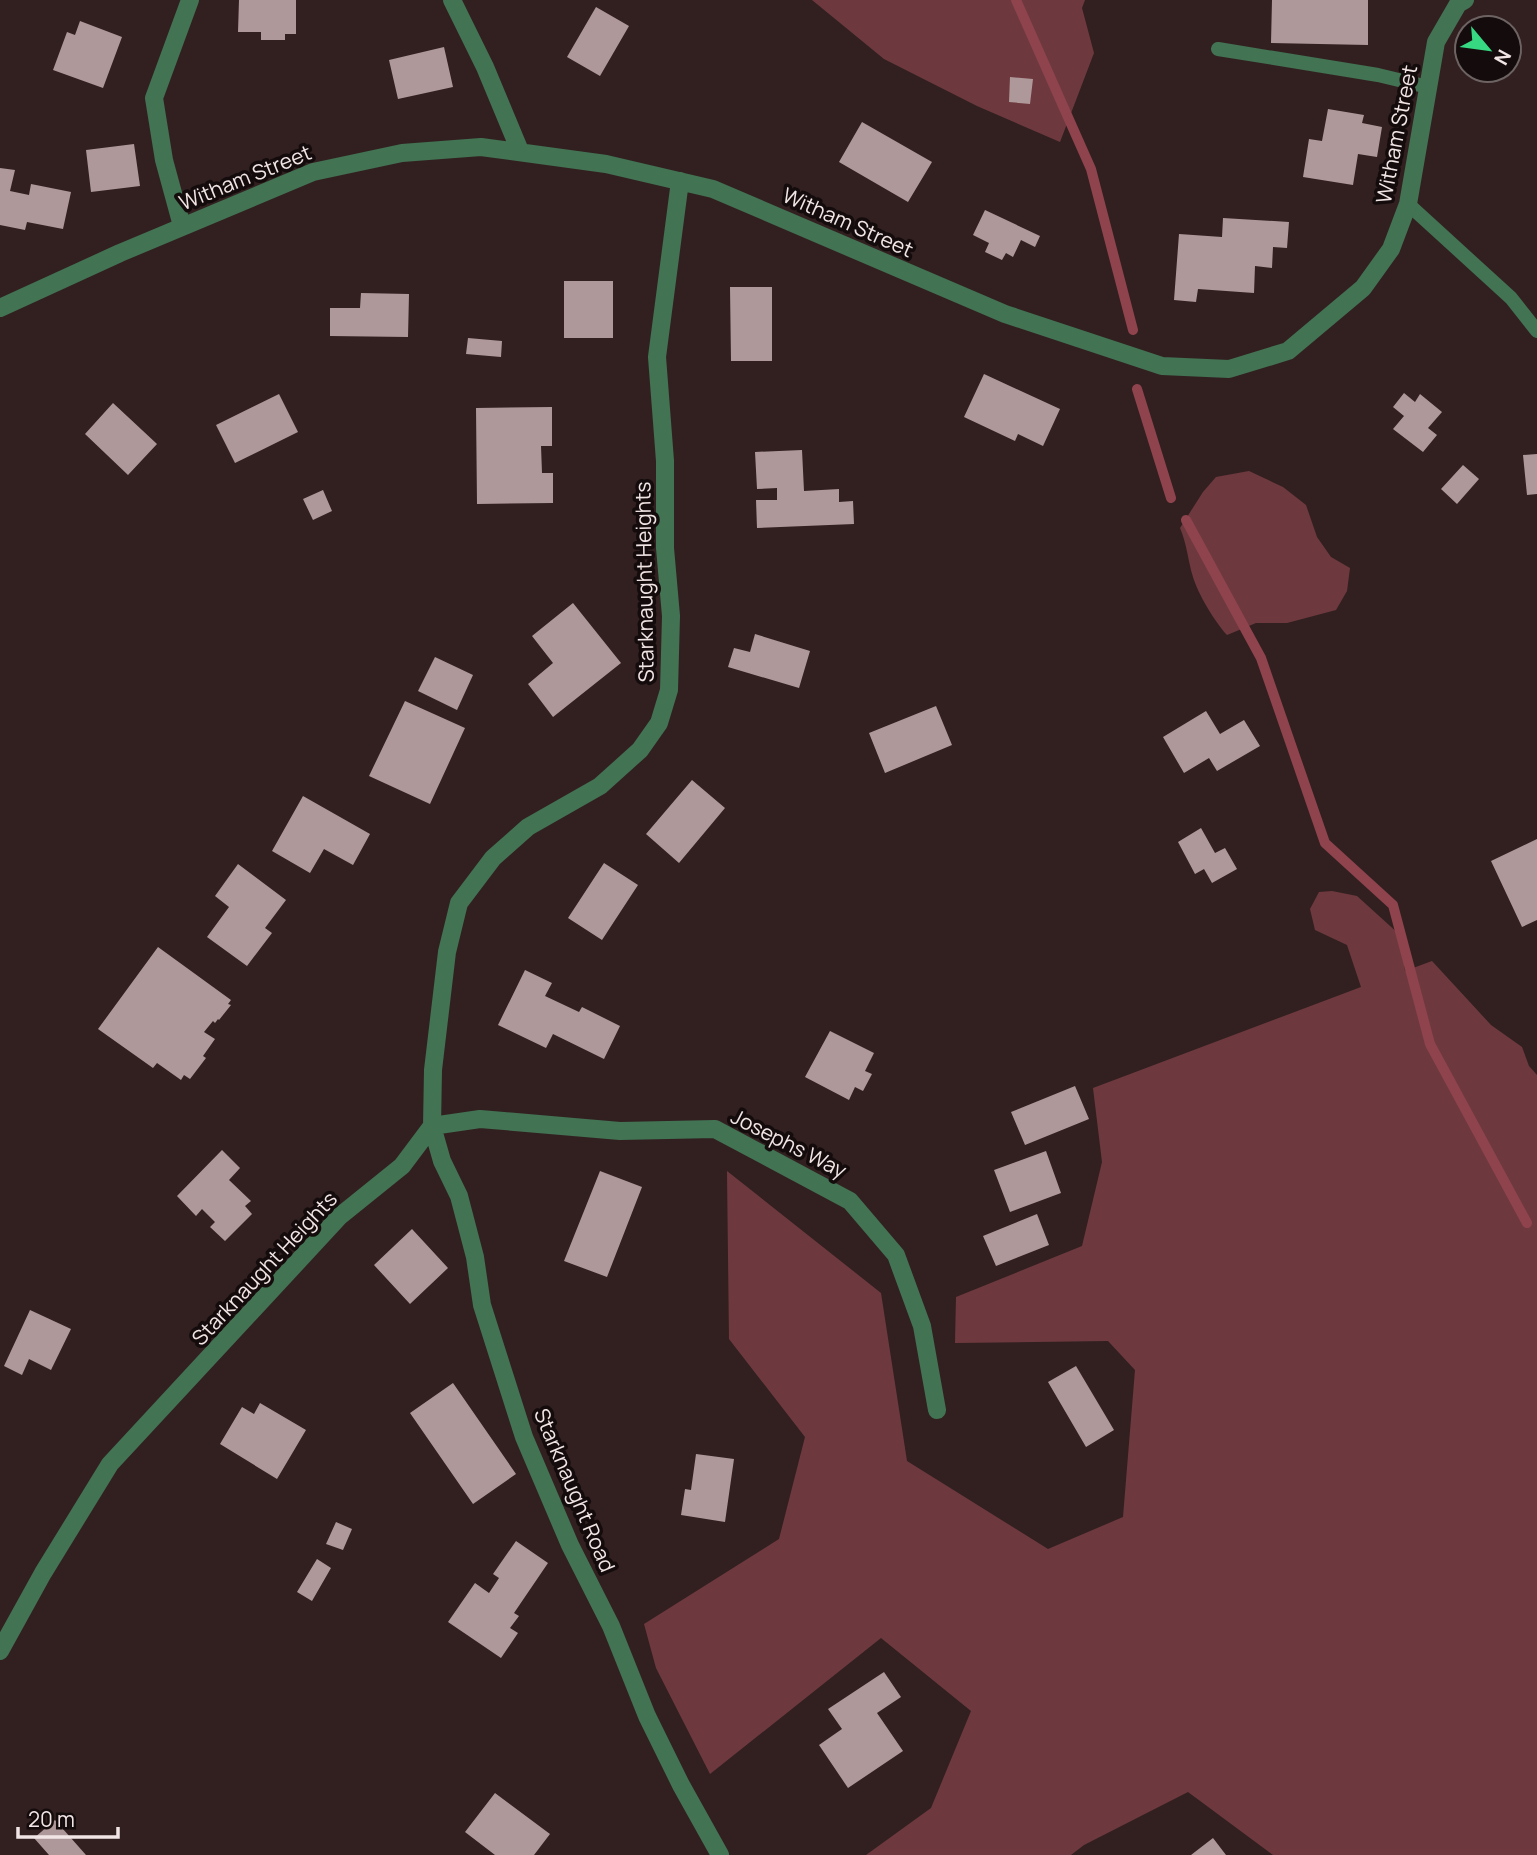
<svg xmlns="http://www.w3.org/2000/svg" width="1537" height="1855" font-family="Manrope,sans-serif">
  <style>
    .green { fill: #6e393e }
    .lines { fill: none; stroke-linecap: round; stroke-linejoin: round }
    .stream { stroke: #8f434d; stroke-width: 10 }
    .building { fill: #af9899 }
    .lane { stroke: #427353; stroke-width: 14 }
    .street { stroke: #427353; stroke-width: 18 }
    .labels { text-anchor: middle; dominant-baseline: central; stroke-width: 7; stroke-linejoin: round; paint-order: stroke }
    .street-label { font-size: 21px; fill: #f2e5e6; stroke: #140c0c }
  </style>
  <rect width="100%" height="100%" fill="#322021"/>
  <path class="green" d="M 812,0 L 1085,0 L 1082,8 L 1094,53 L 1060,142 L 977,106 L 884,59 Z
    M 1249,471 L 1283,487 L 1306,505 L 1317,537 L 1331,557 L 1350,568 L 1347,591 L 1336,610 L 1287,623 L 1256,623 L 1227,635 C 1215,622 1198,594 1193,577 C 1188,561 1187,544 1180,528 L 1203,492 L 1216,477 Z
    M 1332,891 L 1357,896 L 1400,935 L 1405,971 L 1432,961 L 1491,1025 L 1522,1047 L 1529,1066 L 1537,1075 L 1537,1855 L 1273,1855 L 1188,1792 L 1084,1845 L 1071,1855 L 866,1855 L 931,1808 L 971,1711 L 881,1638 L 710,1774 L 656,1668 L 644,1624 L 779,1539 L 805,1437 L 729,1339 L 727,1171 L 881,1293 L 907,1461 L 1048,1549 L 1123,1517 L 1135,1370 L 1108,1341 L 955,1343 L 956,1297 L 1082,1246 L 1102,1162 L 1093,1088 L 1361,987 L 1347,945 L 1315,930 L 1310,909 L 1319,892 Z"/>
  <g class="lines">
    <path class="stream" d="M 1016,0 L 1091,169 L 1133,330
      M 1137,389 L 1171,498
      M 1186,520 L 1261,658 L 1325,843 L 1393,905 L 1430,1044 L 1527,1223"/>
  </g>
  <path class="building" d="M 239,0 L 296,0 L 296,34 L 285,34 L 285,40 L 261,40 L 261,32 L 238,32 Z
    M 1272,0 L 1368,0 L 1368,45 L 1271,43 Z
    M 596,7 L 629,26 L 600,76 L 567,57 Z
    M 80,21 L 122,37 L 103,88 L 53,70 L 67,32 L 75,35 Z
    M 444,47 L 453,87 L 398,99 L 389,60 Z
    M 1010,77 L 1033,79 L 1030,104 L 1009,102 Z
    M 1328,109 L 1364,115 L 1362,123 L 1382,127 L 1377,157 L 1358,154 L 1353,185 L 1303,177 L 1309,139 L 1322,141 Z
    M 862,122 L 932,162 L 908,202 L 839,162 Z
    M 134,144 L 140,186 L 91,192 L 86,150 Z
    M 0,168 L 15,170 L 10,191 L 29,195 L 31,184 L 71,192 L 63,229 L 27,222 L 25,230 L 0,225 Z
    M 985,210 L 1040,236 L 1035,247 L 1021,240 L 1013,257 L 1006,253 L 1002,260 L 985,252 L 989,243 L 973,235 Z
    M 1223,218 L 1289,222 L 1287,248 L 1273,247 L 1272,268 L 1255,266 L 1254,293 L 1198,289 L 1196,302 L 1174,300 L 1179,234 L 1222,237 Z
    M 564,281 L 613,281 L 613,338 L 564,338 Z
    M 730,287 L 772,287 L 772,361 L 731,361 Z
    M 361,293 L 409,294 L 408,337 L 330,336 L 330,308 L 360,308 Z
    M 468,338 L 502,341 L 501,357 L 466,354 Z
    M 984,374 L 1060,409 L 1043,446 L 1018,434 L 1015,441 L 964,417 Z
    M 1404,393 L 1415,402 L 1420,394 L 1442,412 L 1428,428 L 1437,435 L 1423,452 L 1393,429 L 1404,416 L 1393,407 Z
    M 279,394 L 298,432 L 235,463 L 216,425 Z
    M 113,403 L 157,444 L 128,475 L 85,434 Z
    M 552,407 L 552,446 L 541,446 L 542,473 L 553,473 L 553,503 L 477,504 L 476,408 Z
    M 802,450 L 804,491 L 839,489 L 839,502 L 853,501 L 854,524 L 757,528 L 756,500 L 777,500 L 777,488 L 757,489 L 755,452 Z
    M 1537,454 L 1537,494 L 1527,495 L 1523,455 Z
    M 1463,465 L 1479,479 L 1457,504 L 1441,489 Z
    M 323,490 L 332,511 L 313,520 L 303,499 Z
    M 573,603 L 621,663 L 553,717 L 528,684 L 553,663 L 532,636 Z
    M 755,634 L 810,651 L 799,688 L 728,667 L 734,648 L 750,652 Z
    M 435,657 L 473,675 L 457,710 L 418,691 Z
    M 405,701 L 465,728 L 430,804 L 369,776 Z
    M 936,706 L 952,745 L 885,773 L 869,733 Z
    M 1206,711 L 1220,734 L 1244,720 L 1260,746 L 1217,771 L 1209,758 L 1184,773 L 1163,737 Z
    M 692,780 L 725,808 L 679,863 L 646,834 Z
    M 303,796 L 370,834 L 353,865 L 324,849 L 310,873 L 272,851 Z
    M 1201,828 L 1215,853 L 1225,848 L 1237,869 L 1212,883 L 1204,869 L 1195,874 L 1178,842 Z
    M 1537,839 L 1537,920 L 1522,927 L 1491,861 Z
    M 604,863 L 638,885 L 602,940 L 568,918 Z
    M 238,864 L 286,900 L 265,928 L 272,933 L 247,966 L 207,937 L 229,907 L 215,896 Z
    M 158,947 L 231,1000 L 228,1004 L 231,1005 L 219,1020 L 218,1019 L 215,1023 L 213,1021 L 204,1032 L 215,1039 L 203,1056 L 206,1058 L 190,1079 L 184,1075 L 181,1080 L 157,1063 L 153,1068 L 98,1029 Z
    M 525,970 L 552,983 L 545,996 L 579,1012 L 582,1007 L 620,1026 L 604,1059 L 553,1034 L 546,1048 L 498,1025 Z
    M 830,1031 L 874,1053 L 865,1071 L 872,1074 L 863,1091 L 855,1087 L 849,1100 L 805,1077 Z
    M 1075,1086 L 1089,1119 L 1025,1145 L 1011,1112 Z
    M 222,1150 L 240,1168 L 229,1180 L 251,1201 L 245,1206 L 252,1214 L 225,1241 L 210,1227 L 215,1222 L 202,1209 L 196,1216 L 177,1196 Z
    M 1046,1151 L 1061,1193 L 1010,1212 L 994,1170 Z
    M 600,1171 L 642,1187 L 607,1277 L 564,1261 Z
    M 1037,1214 L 1049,1245 L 996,1266 L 983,1236 Z
    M 412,1229 L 448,1268 L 410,1304 L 374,1265 Z
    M 30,1310 L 71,1329 L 51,1370 L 29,1359 L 22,1375 L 4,1366 Z
    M 1076,1366 L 1114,1430 L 1086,1447 L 1048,1382 Z
    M 453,1383 L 516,1474 L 473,1504 L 410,1413 Z
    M 260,1403 L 306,1430 L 277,1479 L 220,1444 L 242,1407 L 254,1414 Z
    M 696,1454 L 734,1459 L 725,1522 L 681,1515 L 685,1489 L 691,1490 Z
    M 336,1522 L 352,1529 L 343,1550 L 326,1544 Z
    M 516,1541 L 548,1563 L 514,1613 L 519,1616 L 510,1628 L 518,1633 L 501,1658 L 448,1622 L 475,1583 L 489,1593 L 499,1578 L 493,1574 Z
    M 317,1559 L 331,1568 L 312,1601 L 297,1592 Z
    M 884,1672 L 901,1697 L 877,1713 L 903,1751 L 848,1788 L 819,1745 L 842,1729 L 828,1709 Z
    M 495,1793 L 550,1834 L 534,1855 L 495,1855 L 465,1832 Z
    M 55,1820 L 86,1855 L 49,1855 L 34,1838 Z
    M 1213,1838 L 1226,1855 L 1191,1855 Z"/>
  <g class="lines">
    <path class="lane" d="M 1218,49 L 1378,75 L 1428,87
      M 1408,204 L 1511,298 L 1537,331"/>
    <path class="street" d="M 452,0 L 485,67 L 520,151
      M 182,226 L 164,160 L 154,98 L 190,0
      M 0,308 L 120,253 L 313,172 L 402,153 L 481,147 L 606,164 L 713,189 L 1005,314 L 1162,366 L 1229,369 L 1288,351 L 1363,288 L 1391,249 L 1408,204 L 1436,42 L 1458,4 L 1465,0
      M 0,1651 L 43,1573 L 110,1464 L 340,1216 L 402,1166 L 432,1126 L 433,1070 L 447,952 L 459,903 L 493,858 L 528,827 L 600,786 L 640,750 L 659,723 L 669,690 L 671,616 L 665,548 L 665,461 L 657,357 L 680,181
      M 720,1855 L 681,1785 L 647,1716 L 611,1626 L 570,1545 L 524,1437 L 482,1305 L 475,1257 L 459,1196 L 442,1161 L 432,1126 L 480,1119 L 620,1131 L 715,1129 L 850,1201 L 896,1255 L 922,1326 L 937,1410"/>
  </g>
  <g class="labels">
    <g class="street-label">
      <text transform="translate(1396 134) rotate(-79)">Witham Street</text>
      <text transform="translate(245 177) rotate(-22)">Witham Street</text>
      <text transform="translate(848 222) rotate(24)">Witham Street</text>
      <text transform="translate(644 582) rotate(-91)">Starknaught Heights</text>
      <text transform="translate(789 1143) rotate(27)">Josephs Way</text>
      <text transform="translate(264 1268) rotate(-47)">Starknaught Heights</text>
      <text transform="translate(575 1490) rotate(67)">Starknaught Road</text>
    </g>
  </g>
  <g transform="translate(1488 49) rotate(119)"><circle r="33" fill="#140c0c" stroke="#6d6363" stroke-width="2"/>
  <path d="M0-5L12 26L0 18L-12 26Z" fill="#36d881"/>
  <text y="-10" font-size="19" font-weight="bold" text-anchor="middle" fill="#f2e5e6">N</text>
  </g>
  <path d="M18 1827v10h100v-10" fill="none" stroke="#f2e5e6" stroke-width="3.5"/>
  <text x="28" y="1827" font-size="21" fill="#f2e5e6" stroke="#140c0c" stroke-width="5" paint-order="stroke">20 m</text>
</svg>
